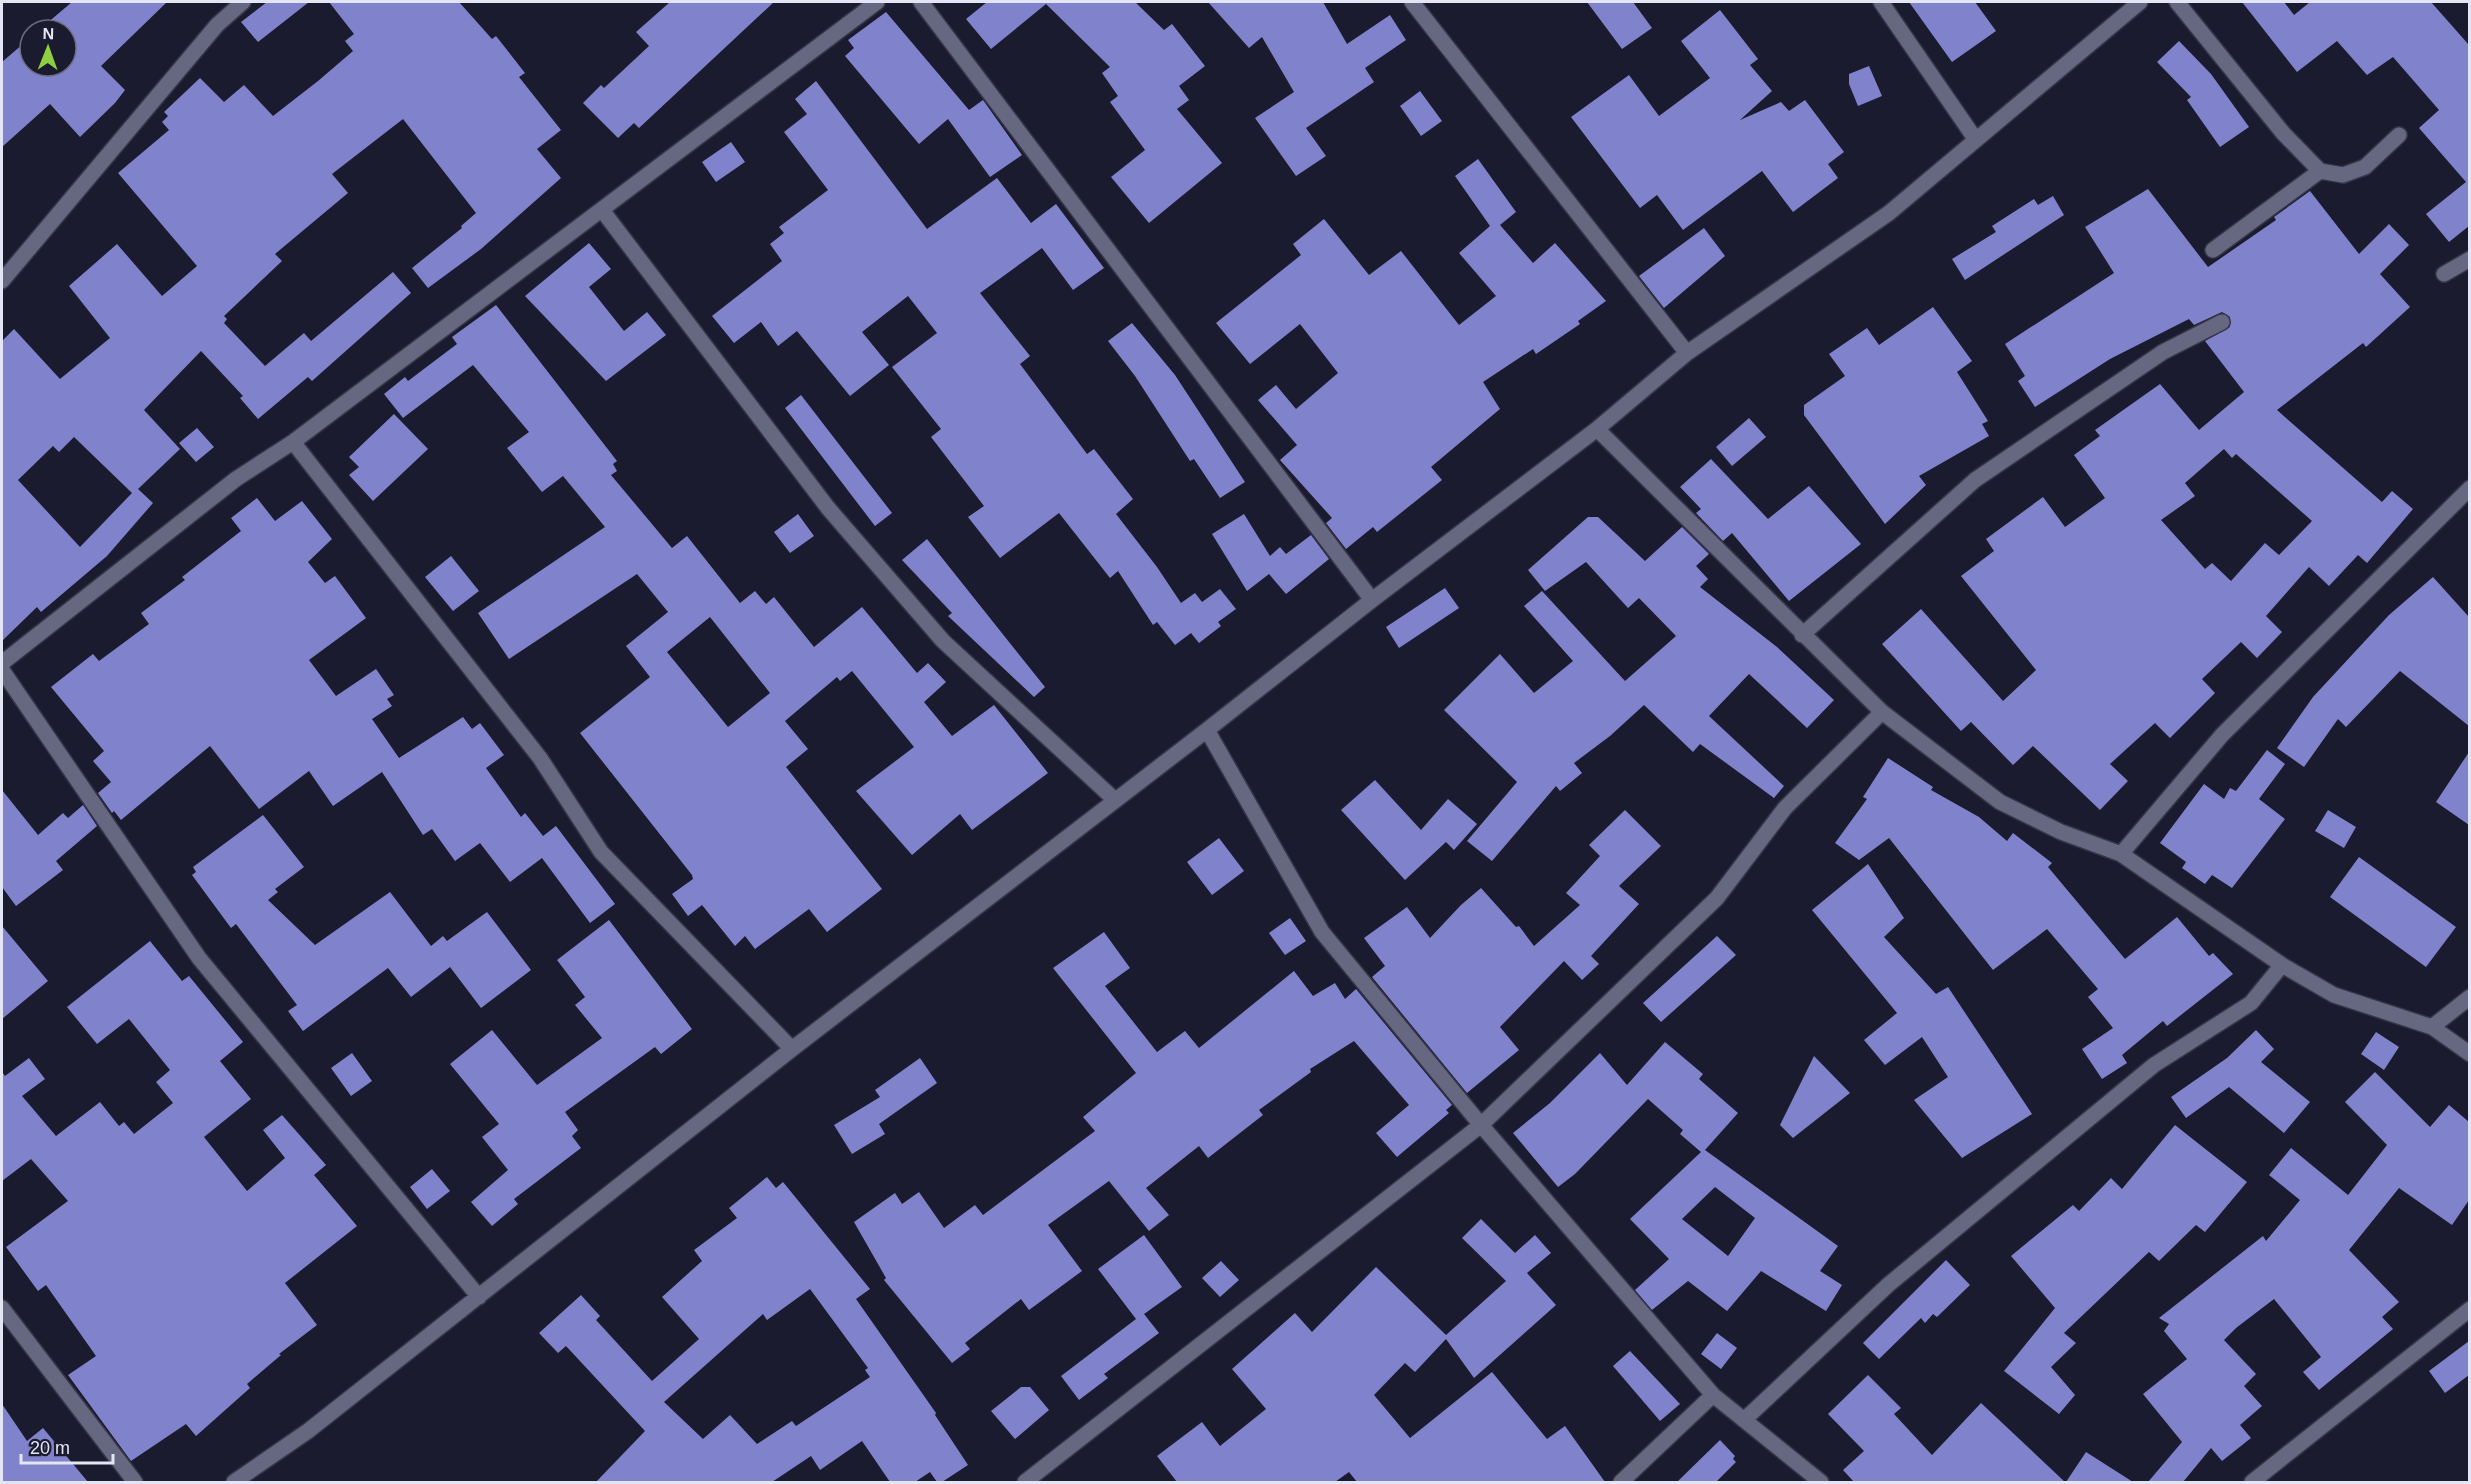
<svg xmlns="http://www.w3.org/2000/svg" width="2471" height="1484" font-family="Arial,sans-serif">
  <style>
    .building { fill: #8083cb; fill-rule: evenodd }
    .lines { fill: none; stroke-linecap: round; stroke-linejoin: round }
    .street-casing { stroke: #373648; stroke-width: 18 }
    .street { stroke: #666881; stroke-width: 15 }
  </style>
  <rect width="100%" height="100%" fill="#1a1b2f"/>
  <path class="building" d="M 72,2 L 167,2 L 101,66 L 125,90 L 115,103 L 80,137 L 50,104 L 2,147 L 2,62 L 30,38 L 30,66 L 66,66 L 66,30 L 39,30 Z
    M 267,2 L 309,2 L 258,42 L 241,22 Z
    M 329,2 L 459,2 L 492,39 L 496,36 L 525,73 L 519,77 L 561,130 L 537,149 L 561,178 L 481,249 L 428,288 L 412,268 L 462,228 L 461,226 L 476,213 L 403,119 L 332,174 L 348,193 L 275,254 L 282,261 L 224,316 L 227,319 L 224,323 L 265,366 L 304,333 L 311,341 L 393,272 L 411,293 L 312,381 L 308,377 L 258,419 L 240,398 L 243,396 L 201,351 L 144,410 L 180,449 L 138,489 L 153,503 L 107,556 L 41,612 L 37,607 L 2,641 L 2,341 L 14,329 L 60,379 L 110,338 L 69,286 L 117,244 L 162,296 L 197,266 L 118,173 L 169,130 L 162,122 L 168,116 L 164,112 L 200,78 L 224,102 L 244,85 L 273,116 L 318,81 L 353,51 L 345,41 L 354,34 ZM 74,437 L 132,493 L 80,547 L 18,480 L 53,446 L 59,452 Z
    M 670,2 L 774,2 L 639,128 L 634,123 L 618,138 L 583,103 L 601,85 L 604,88 L 649,46 L 636,32 Z
    M 987,2 L 1135,2 L 1164,30 L 1172,24 L 1205,66 L 1179,86 L 1189,100 L 1177,109 L 1222,163 L 1149,223 L 1111,177 L 1145,150 L 1110,102 L 1118,96 L 1102,73 L 1110,67 L 1046,4 L 991,49 L 966,19 Z
    M 1208,2 L 1323,2 L 1347,44 L 1390,15 L 1406,40 L 1365,68 L 1374,82 L 1306,128 L 1326,156 L 1296,176 L 1255,118 L 1294,92 L 1262,37 L 1249,48 Z
    M 1587,2 L 1633,2 L 1652,28 L 1622,49 Z
    M 1909,2 L 1975,2 L 1996,31 L 1952,62 Z
    M 2242,2 L 2284,2 L 2294,15 L 2310,2 L 2431,2 L 2469,45 L 2469,226 L 2449,242 L 2426,214 L 2466,182 L 2419,128 L 2439,110 L 2393,57 L 2367,75 L 2337,41 L 2297,72 Z
    M 1720,10 L 1758,59 L 1750,65 L 1772,91 L 1740,120 L 1781,102 L 1789,111 L 1805,100 L 1844,152 L 1828,164 L 1838,178 L 1793,212 L 1762,171 L 1683,230 L 1657,195 L 1640,208 L 1571,117 L 1629,75 L 1659,116 L 1710,78 L 1681,41 Z
    M 886,12 L 969,110 L 983,100 L 1022,155 L 990,177 L 948,119 L 919,144 L 845,56 L 854,48 L 848,40 Z
    M 2179,41 L 2211,74 L 2249,127 L 2220,147 L 2187,100 L 2191,97 L 2157,62 Z
    M 1869,66 L 1882,96 L 1858,106 L 1849,84 L 1849,74 Z
    M 816,81 L 927,229 L 997,178 L 1031,223 L 1056,204 L 1104,268 L 1073,290 L 1042,248 L 980,293 L 1030,356 L 1020,364 L 1087,454 L 1094,449 L 1133,499 L 1116,514 L 1157,567 L 1181,603 L 1195,593 L 1202,602 L 1220,589 L 1236,609 L 1218,622 L 1221,626 L 1199,643 L 1191,633 L 1175,645 L 1157,622 L 1153,625 L 1118,571 L 1110,578 L 1059,513 L 1000,558 L 968,517 L 984,506 L 931,437 L 941,429 L 892,367 L 937,333 L 908,296 L 862,332 L 889,365 L 850,396 L 797,331 L 778,346 L 761,322 L 734,343 L 712,316 L 782,261 L 770,244 L 784,233 L 779,227 L 828,190 L 784,132 L 807,114 L 795,99 Z
    M 1420,91 L 1442,121 L 1421,136 L 1400,106 Z
    M 731,142 L 745,162 L 716,182 L 702,162 Z
    M 1478,159 L 1516,212 L 1500,225 L 1533,263 L 1555,243 L 1606,301 L 1578,321 L 1580,324 L 1536,354 L 1533,349 L 1483,382 L 1500,409 L 1431,467 L 1442,480 L 1377,532 L 1373,527 L 1346,549 L 1326,523 L 1332,518 L 1280,460 L 1297,445 L 1258,400 L 1276,385 L 1296,409 L 1338,373 L 1300,324 L 1250,364 L 1216,323 L 1301,255 L 1293,244 L 1324,219 L 1369,275 L 1401,251 L 1459,325 L 1496,296 L 1459,253 L 1490,226 L 1455,176 Z
    M 2148,189 L 2208,267 L 2276,220 L 2274,217 L 2310,191 L 2359,254 L 2389,224 L 2409,245 L 2380,274 L 2410,307 L 2366,347 L 2363,343 L 2277,410 L 2382,502 L 2392,491 L 2413,509 L 2367,563 L 2358,555 L 2329,586 L 2309,567 L 2266,616 L 2282,632 L 2257,658 L 2241,642 L 2202,679 L 2215,693 L 2170,738 L 2155,723 L 2110,764 L 2128,781 L 2100,810 L 2033,746 L 2013,765 L 1971,722 L 1961,731 L 1882,644 L 1921,609 L 2003,701 L 2036,670 L 1961,576 L 1994,551 L 1986,539 L 2043,497 L 2065,527 L 2105,498 L 2074,455 L 2100,436 L 2095,430 L 2160,384 L 2199,430 L 2244,392 L 2205,341 L 2230,327 L 2230,317 L 2222,312 L 2194,325 L 2189,319 L 2110,359 L 2035,407 L 2018,381 L 2025,376 L 2005,344 L 2114,273 L 2085,227 ZM 2224,449 L 2232,458 L 2236,454 L 2312,521 L 2279,555 L 2265,543 L 2231,581 L 2212,563 L 2205,569 L 2161,520 L 2195,496 L 2185,483 Z
    M 2053,196 L 2064,215 L 1965,280 L 1952,259 L 1996,232 L 1992,226 L 2034,199 L 2038,205 Z
    M 1704,228 L 1725,256 L 1664,308 L 1639,276 Z
    M 589,243 L 611,269 L 589,287 L 624,331 L 647,312 L 666,335 L 606,381 L 525,296 Z
    M 496,305 L 617,461 L 613,464 L 617,471 L 611,475 L 672,548 L 687,536 L 740,603 L 755,591 L 766,604 L 774,597 L 814,647 L 862,607 L 917,673 L 928,663 L 946,682 L 924,702 L 952,736 L 994,705 L 1048,773 L 972,830 L 960,814 L 912,855 L 856,791 L 914,747 L 852,671 L 840,681 L 837,677 L 785,721 L 808,749 L 786,767 L 882,889 L 827,932 L 809,909 L 755,949 L 745,936 L 735,946 L 702,905 L 688,916 L 672,894 L 693,879 L 692,875 L 580,733 L 650,677 L 626,646 L 668,612 L 637,574 L 509,659 L 478,613 L 605,527 L 563,476 L 542,492 L 507,448 L 529,432 L 473,365 L 403,418 L 384,394 L 405,377 L 408,381 L 457,344 L 452,337 ZM 710,617 L 770,693 L 728,727 L 667,652 Z
    M 1933,307 L 1972,361 L 1957,372 L 1988,421 L 1982,424 L 1989,436 L 1919,476 L 1926,485 L 1885,524 L 1804,415 L 1804,405 L 1845,376 L 1829,354 L 1867,328 L 1879,345 Z
    M 1132,323 L 1175,375 L 1245,482 L 1220,498 L 1194,459 L 1190,461 L 1135,376 L 1108,341 Z
    M 801,395 L 892,513 L 875,526 L 785,408 Z
    M 394,414 L 428,449 L 373,501 L 349,475 L 359,467 L 349,457 Z
    M 1749,418 L 1766,437 L 1732,466 L 1716,447 Z
    M 197,428 L 214,447 L 196,462 L 179,443 Z
    M 1711,459 L 1768,519 L 1809,486 L 1861,544 L 1789,601 L 1732,533 L 1723,541 L 1696,513 L 1701,509 L 1680,487 Z
    M 257,498 L 275,521 L 302,501 L 332,539 L 308,562 L 325,583 L 335,576 L 366,618 L 309,660 L 336,696 L 376,669 L 394,695 L 387,699 L 392,706 L 372,719 L 399,758 L 463,717 L 472,729 L 480,723 L 504,755 L 486,768 L 521,817 L 525,813 L 543,836 L 556,826 L 615,904 L 590,923 L 542,858 L 510,882 L 480,843 L 455,861 L 432,829 L 423,835 L 382,772 L 333,806 L 309,771 L 259,809 L 210,746 L 121,820 L 114,811 L 112,813 L 98,793 L 111,782 L 93,761 L 104,751 L 51,687 L 93,654 L 99,661 L 149,624 L 141,613 L 185,580 L 182,577 L 241,531 L 231,518 Z
    M 798,514 L 814,536 L 790,553 L 774,532 Z
    M 1244,514 L 1270,556 L 1280,547 L 1286,554 L 1311,535 L 1329,559 L 1286,594 L 1269,574 L 1247,591 L 1212,534 Z
    M 1588,517 L 1598,517 L 1645,561 L 1682,527 L 1709,554 L 1696,566 L 1708,579 L 1700,587 L 1777,647 L 1834,700 L 1807,728 L 1749,674 L 1709,716 L 1784,786 L 1774,798 L 1700,744 L 1693,752 L 1644,705 L 1610,736 L 1574,763 L 1582,773 L 1560,791 L 1556,786 L 1492,861 L 1467,841 L 1517,782 L 1444,710 L 1500,654 L 1534,693 L 1573,661 L 1524,606 L 1542,591 L 1625,681 L 1676,636 L 1639,598 L 1628,608 L 1586,562 L 1545,591 L 1528,570 Z
    M 927,539 L 1045,687 L 1034,697 L 948,616 L 952,613 L 902,560 Z
    M 451,556 L 479,591 L 453,611 L 425,577 Z
    M 2433,577 L 2469,617 L 2469,726 L 2400,671 L 2346,727 L 2338,719 L 2304,767 L 2277,748 L 2313,697 L 2389,615 Z
    M 1445,588 L 1459,608 L 1399,648 L 1386,627 Z
    M 2267,750 L 2285,764 L 2259,799 L 2285,819 L 2232,888 L 2212,875 L 2205,884 L 2182,868 L 2186,862 L 2160,843 L 2204,784 L 2224,799 L 2230,788 L 2236,791 Z
    M 2469,752 L 2469,825 L 2436,802 Z
    M 1888,758 L 1933,787 L 1931,790 L 1979,817 L 2007,841 L 2013,833 L 2052,863 L 2048,867 L 2125,959 L 2177,917 L 2209,956 L 2213,953 L 2233,974 L 2167,1026 L 2163,1021 L 2122,1055 L 2127,1063 L 2102,1079 L 2082,1049 L 2113,1028 L 2088,997 L 2098,989 L 2047,929 L 1993,970 L 1889,838 L 1859,860 L 1835,843 L 1867,799 L 1863,797 Z
    M 1375,780 L 1421,830 L 1448,799 L 1477,824 L 1454,850 L 1446,842 L 1405,880 L 1341,810 Z
    M 2,790 L 38,835 L 63,813 L 68,818 L 83,805 L 97,826 L 56,861 L 63,870 L 16,906 L 2,887 Z
    M 1625,810 L 1661,846 L 1619,886 L 1639,904 L 1591,956 L 1599,964 L 1582,980 L 1564,961 L 1500,1027 L 1519,1050 L 1467,1093 L 1372,977 L 1385,966 L 1364,938 L 1407,907 L 1430,938 L 1461,905 L 1481,888 L 1516,927 L 1519,926 L 1534,946 L 1580,905 L 1566,893 L 1600,856 L 1589,845 Z
    M 2328,810 L 2356,827 L 2344,848 L 2315,831 Z
    M 263,815 L 304,867 L 275,889 L 278,892 L 268,900 L 315,945 L 390,892 L 431,946 L 443,936 L 447,941 L 487,912 L 531,970 L 481,1008 L 450,967 L 411,997 L 388,968 L 303,1031 L 288,1011 L 297,1005 L 236,924 L 231,928 L 192,875 L 196,872 L 193,867 Z
    M 1219,838 L 1244,871 L 1212,895 L 1187,862 Z
    M 2359,857 L 2456,927 L 2426,967 L 2330,897 Z
    M 1868,864 L 1904,918 L 1884,937 L 1936,994 L 1948,987 L 2032,1114 L 1962,1158 L 1914,1100 L 1948,1077 L 1922,1037 L 1885,1065 L 1864,1040 L 1897,1013 L 1812,910 Z
    M 1290,918 L 1306,941 L 1285,955 L 1269,933 Z
    M 609,920 L 692,1029 L 661,1054 L 655,1047 L 565,1112 L 578,1130 L 572,1136 L 581,1148 L 514,1199 L 518,1204 L 492,1226 L 471,1202 L 508,1170 L 482,1137 L 499,1124 L 450,1064 L 492,1030 L 537,1085 L 602,1038 L 575,1005 L 585,997 L 557,960 Z
    M 2,926 L 48,981 L 2,1019 Z
    M 1104,932 L 1130,968 L 1105,986 L 1157,1052 L 1185,1031 L 1199,1048 L 1294,971 L 1313,996 L 1335,983 L 1345,999 L 1356,989 L 1452,1105 L 1446,1110 L 1449,1113 L 1397,1157 L 1376,1133 L 1409,1105 L 1354,1041 L 1310,1069 L 1311,1072 L 1259,1110 L 1263,1115 L 1208,1158 L 1199,1146 L 1146,1188 L 1169,1215 L 1149,1231 L 1109,1181 L 1048,1225 L 1082,1271 L 1029,1310 L 1021,1299 L 965,1343 L 970,1349 L 952,1363 L 884,1280 L 886,1278 L 854,1222 L 895,1193 L 902,1204 L 919,1192 L 944,1228 L 975,1205 L 983,1215 L 1095,1131 L 1083,1117 L 1136,1073 L 1053,968 Z
    M 1717,936 L 1736,955 L 1661,1022 L 1643,1003 Z
    M 150,941 L 182,981 L 189,976 L 243,1042 L 220,1061 L 251,1099 L 204,1137 L 247,1191 L 285,1158 L 263,1130 L 282,1115 L 326,1165 L 314,1175 L 357,1226 L 285,1283 L 317,1325 L 279,1354 L 281,1355 L 247,1384 L 250,1388 L 196,1436 L 186,1424 L 131,1461 L 68,1375 L 96,1356 L 46,1285 L 38,1291 L 6,1247 L 68,1201 L 31,1159 L 2,1181 L 2,1072 L 5,1076 L 29,1058 L 45,1079 L 22,1096 L 56,1136 L 100,1102 L 119,1126 L 124,1122 L 134,1134 L 173,1103 L 156,1082 L 170,1070 L 129,1019 L 97,1044 L 67,1007 Z
    M 2256,1030 L 2274,1049 L 2261,1062 L 2310,1102 L 2284,1133 L 2229,1087 L 2186,1118 L 2171,1097 L 2227,1058 Z
    M 2376,1032 L 2399,1047 L 2384,1070 L 2361,1054 Z
    M 1665,1042 L 1703,1074 L 1699,1079 L 1738,1113 L 1705,1150 L 1838,1246 L 1820,1271 L 1842,1285 L 1826,1311 L 1761,1271 L 1727,1311 L 1688,1281 L 1652,1310 L 1635,1290 L 1669,1259 L 1630,1219 L 1701,1152 L 1680,1134 L 1683,1130 L 1648,1099 L 1575,1174 L 1558,1187 L 1513,1133 L 1550,1103 L 1600,1053 L 1627,1085 ZM 1715,1187 L 1755,1218 L 1728,1256 L 1682,1219 Z
    M 352,1053 L 372,1081 L 351,1096 L 331,1068 Z
    M 1814,1056 L 1850,1093 L 1793,1138 L 1780,1125 Z
    M 920,1058 L 937,1083 L 879,1124 L 885,1134 L 852,1154 L 834,1125 L 880,1097 L 875,1090 Z
    M 2375,1072 L 2430,1127 L 2449,1105 L 2469,1122 L 2469,1200 L 2452,1225 L 2399,1188 L 2349,1250 L 2399,1302 L 2382,1317 L 2393,1329 L 2319,1390 L 2303,1372 L 2321,1357 L 2274,1299 L 2236,1328 L 2224,1340 L 2256,1374 L 2244,1386 L 2262,1406 L 2240,1425 L 2251,1438 L 2222,1461 L 2211,1448 L 2183,1482 L 2148,1482 L 2182,1442 L 2143,1394 L 2187,1359 L 2164,1331 L 2169,1324 L 2159,1318 L 2263,1236 L 2266,1241 L 2300,1200 L 2269,1175 L 2291,1148 L 2348,1195 L 2387,1145 L 2345,1102 Z
    M 2175,1125 L 2247,1182 L 2205,1232 L 2196,1225 L 2159,1261 L 2149,1252 L 2064,1333 L 2076,1343 L 2051,1367 L 2075,1395 L 2059,1414 L 2004,1371 L 2055,1308 L 2011,1256 L 2073,1205 L 2079,1211 L 2111,1178 L 2122,1189 Z
    M 432,1169 L 450,1191 L 427,1209 L 410,1187 Z
    M 767,1177 L 776,1188 L 783,1182 L 870,1289 L 856,1299 L 936,1413 L 935,1415 L 968,1465 L 942,1482 L 937,1482 L 930,1472 L 915,1482 L 890,1482 L 862,1441 L 820,1470 L 811,1456 L 772,1482 L 596,1482 L 645,1431 L 566,1346 L 558,1353 L 539,1333 L 581,1295 L 600,1316 L 596,1320 L 652,1381 L 699,1339 L 662,1297 L 702,1261 L 694,1250 L 737,1218 L 729,1208 ZM 810,1289 L 868,1368 L 865,1370 L 870,1377 L 796,1426 L 792,1421 L 757,1444 L 730,1415 L 703,1439 L 664,1402 L 763,1314 L 767,1320 Z
    M 1481,1219 L 1515,1253 L 1535,1235 L 1551,1253 L 1527,1273 L 1556,1305 L 1474,1378 L 1446,1339 L 1415,1372 L 1405,1363 L 1374,1395 L 1410,1438 L 1492,1372 L 1547,1439 L 1565,1426 L 1605,1482 L 1357,1482 L 1349,1472 L 1335,1482 L 1177,1482 L 1157,1456 L 1202,1422 L 1220,1446 L 1266,1409 L 1232,1369 L 1295,1313 L 1312,1332 L 1376,1267 L 1446,1335 L 1506,1281 L 1462,1238 Z
    M 1144,1235 L 1182,1287 L 1144,1314 L 1159,1333 L 1104,1374 L 1108,1378 L 1079,1400 L 1061,1376 L 1136,1319 L 1098,1269 Z
    M 1946,1260 L 1970,1285 L 1937,1317 L 1933,1314 L 1925,1323 L 1921,1318 L 1879,1359 L 1863,1343 Z
    M 1221,1261 L 1239,1280 L 1220,1297 L 1202,1278 Z
    M 1717,1333 L 1737,1348 L 1721,1369 L 1701,1354 Z
    M 2469,1341 L 2469,1375 L 2445,1393 L 2429,1371 Z
    M 1630,1351 L 1680,1404 L 1660,1421 L 1613,1366 Z
    M 1868,1375 L 1901,1408 L 1894,1414 L 1932,1455 L 1981,1403 L 2065,1482 L 1854,1482 L 1843,1470 L 1864,1451 L 1828,1414 Z
    M 1021,1387 L 1030,1387 L 1049,1410 L 1015,1439 L 991,1411 Z
    M 2,1404 L 27,1441 L 43,1428 L 88,1482 L 2,1482 Z
    M 1720,1440 L 1735,1456 L 1733,1459 L 1736,1462 L 1716,1482 L 1677,1482 Z
    M 2086,1452 L 2133,1482 L 2066,1482 Z"/>
  <g class="lines">
    <g class="street-casing">
      <path id="street" d="M 921,2 L 1372,600
        M 1412,2 L 1687,353
        M 1881,2 L 1976,140
        M 2177,2 L 2283,133 L 2320,171 L 2343,175 L 2365,167 L 2399,135
        M 602,210 L 828,508 L 943,641 L 1115,800
        M 2213,250 L 2320,171
        M 2444,274 L 2470,259
        M 2,281 L 217,25 L 243,2
        M 1597,429 L 1882,712 L 2000,802 L 2061,832 L 2121,854
        M 293,442 L 540,758 L 601,852 L 792,1049
        M 1802,635 L 1975,480 L 2163,352 L 2222,322
        M 2,663 L 236,479 L 293,442 L 877,2
        M 2,670 L 199,958 L 479,1297
        M 1207,730 L 1322,932 L 1481,1125 L 1713,1395 L 1821,1482
        M 2282,965 L 2121,854 L 2222,735 L 2470,488
        M 2432,1027 L 2470,997
        M 2,1308 L 135,1482
        M 1744,1420 L 1888,1285 L 2154,1065 L 2251,1003 L 2282,965 L 2334,995 L 2432,1027 L 2470,1054
        M 234,1482 L 308,1431 L 792,1049 L 1207,730 L 1372,600 L 1597,429 L 1687,353 L 1889,213 L 2140,2
        M 1025,1482 L 1481,1125 L 1717,898 L 1785,808 L 1882,712
        M 1621,1482 L 1713,1395
        M 2252,1482 L 2470,1309"/>
    </g>
    <use href="#street" class="street"/>
  </g>
  <rect width="2471" height="1484" fill="none" stroke="#e4e5f4" stroke-width="6"/>
  <g transform="translate(48 48) rotate(1)"><circle r="28" fill="#1a1b2f" stroke="#6b6c7e" stroke-width="1.5"/>
  <path d="M0-4.5L10 22L0 15L-10 22Z" fill="#8ece43"/>
  <text y="-9" font-size="16" font-weight="bold" text-anchor="middle" fill="#e4e5f4">N</text>
  </g>
  <path d="M21 1454v9h92v-9" fill="none" stroke="#e4e5f4" stroke-width="3"/>
  <text x="30" y="1454" font-size="18" fill="#e4e5f4" stroke="#1a1b2f" stroke-width="4.5" paint-order="stroke">20 m</text>
</svg>
